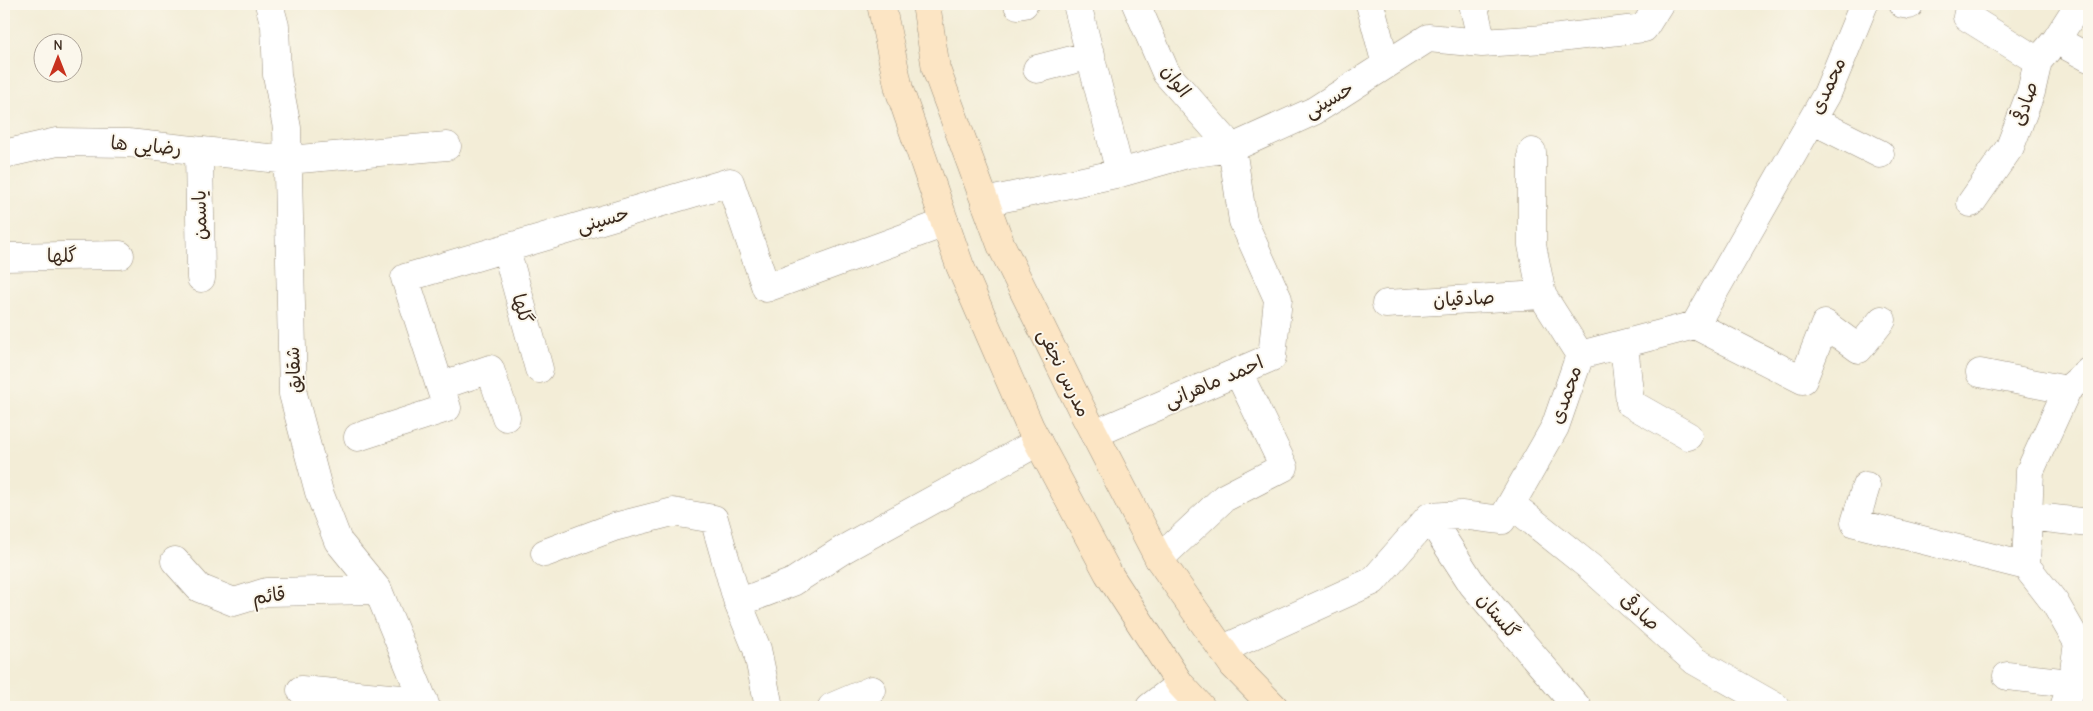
<svg xmlns="http://www.w3.org/2000/svg" width="2093" height="711" font-family="'Comic Neue','Playpen Sans Arabic',sans-serif">
  <style>
    .lines { fill: none; stroke-linecap: round; stroke-linejoin: round }
    .minor-casing { stroke: #978c7a; stroke-width: 29 }
    .secondary-casing { stroke: #978c7a; stroke-width: 29 }
    .minor { stroke: #fff; stroke-width: 28 }
    .secondary { stroke: #fce5c4; stroke-width: 28 }
    .labels { text-anchor: middle; dominant-baseline: central; stroke-width: 4; stroke-linejoin: round; paint-order: stroke }
    .street-label { font-size: 19px; fill: #3b2a1e; stroke: #fbf7ec }
  </style>
  <rect width="100%" height="100%" fill="#fbf7ec"/>
  <filter id="ink" filterUnits="userSpaceOnUse"><feTurbulence type="fractalNoise" baseFrequency=".02" numOctaves="2"/><feDisplacementMap in="SourceGraphic" scale="10" xChannelSelector="R" yChannelSelector="G"/><feConvolveMatrix kernelMatrix="1 2 1 2 8 2 1 2 1" color-interpolation-filters="sRGB"/></filter>
  <filter id="wash" filterUnits="userSpaceOnUse"><feTurbulence type="fractalNoise" baseFrequency=".0096" numOctaves="4" result="noise"/><feDisplacementMap in="SourceGraphic" scale="20" xChannelSelector="R" yChannelSelector="G"/><feGaussianBlur stdDeviation="1.12" result="paint"/><feColorMatrix in="noise" values="0 0 0 0 0 0 0 0 0 0 0 0 0 0 0 0 0 1.4 0 .05"/><feComposite in="paint" operator="in"/></filter>
  <g filter="url(#wash)">
    <rect width="100%" height="100%" fill="#f3edd7"/>
  </g>
  <g filter="url(#ink)">
    <g class="lines">
      <g class="minor-casing">
        <path id="minor" d="M 269,4 L 275,26 L 277,75 L 287,128 L 293,394 L 319,492 L 338,541 L 378,590 L 426,707
          M 1077,4 L 1120,173
          M 1370,4 L 1386,65
          M 1473,4 L 1482,43
          M 1903,4 L 1909,5
          M 1970,4 L 1967,17 L 2038,61
          M 1018,5 L 1024,4
          M 2056,40 L 2089,58
          M 1037,69 L 1091,55
          M 1812,120 L 1880,154
          M 199,151 L 201,278
          M 1532,152 L 1532,245 L 1542,295 L 1580,355
          M 4,154 L 57,142 L 128,143 L 288,160 L 447,146
          M 985,202 L 1120,173 L 1187,154 L 1232,148 L 1314,111 L 1428,38 L 1482,43 L 1559,38 L 1644,28 L 1659,4
          M 1971,203 L 2010,147 L 2031,92 L 2038,61 L 2056,40 L 2079,4
          M 506,249 L 539,369
          M 4,257 L 120,255
          M 1386,304 L 1542,295
          M 1695,325 L 1803,380 L 1825,324 L 1859,349 L 1882,320
          M 1624,344 L 1630,403 L 1688,436
          M 1980,373 L 2067,390
          M 440,386 L 490,369 L 506,417
          M 1094,434 L 1272,357 L 1278,299 L 1243,221 L 1232,148 L 1166,73 L 1136,4
          M 358,437 L 447,408 L 405,278 L 730,182 L 766,288 L 945,223
          M 1866,486 L 1855,523 L 2026,566
          M 1511,504 L 1591,568 L 1695,661 L 1776,707
          M 2028,516 L 2089,523
          M 1429,517 L 1473,585 L 1577,707
          M 545,553 L 614,527 L 673,512 L 714,519 L 738,603 L 757,649 L 769,707
          M 1159,559 L 1224,498 L 1284,467 L 1238,372
          M 175,561 L 199,588 L 234,602 L 266,592 L 378,590
          M 738,603 L 793,582 L 844,549 L 1038,442
          M 1223,649 L 1373,581 L 1429,517 L 1461,515 L 1502,520 L 1555,427 L 1580,355 L 1695,325 L 1827,94 L 1864,4
          M 2007,676 L 2089,685
          M 301,690 L 424,701
          M 832,707 L 872,690
          M 1150,707 L 1180,684
          M 2064,707 L 2072,684 L 2078,643 L 2055,603 L 2026,566 L 2030,471 L 2067,390 L 2089,371"/>
      </g>
      <g class="secondary-casing">
        <path id="secondary" d="M 881,4 L 899,89 L 945,223 L 960,266 L 1030,427 L 1108,573 L 1180,684 L 1201,707
          M 926,4 L 936,69 L 1001,245 L 1083,412 L 1159,559 L 1233,665 L 1274,707"/>
      </g>
      <use href="#minor" class="minor"/>
      <use href="#secondary" class="secondary"/>
    </g>
  </g>
  <g class="labels">
    <g class="street-label">
      <text transform="translate(1176 81) rotate(53)">الوان</text>
      <text transform="translate(1828 86) rotate(-65)">محمدی</text>
      <text transform="translate(1329 100) rotate(-30)">حسینی</text>
      <text transform="translate(2025 104) rotate(-71)">صادقی</text>
      <text transform="translate(146 146) rotate(5)">رضایی ها</text>
      <text transform="translate(200 215) rotate(-91)">یاسمن</text>
      <text transform="translate(603 220) rotate(-16)">حسینی</text>
      <text transform="translate(62 256) rotate(-1)">گلها</text>
      <text transform="translate(1464 299) rotate(-3)">صادقیان</text>
      <text transform="translate(522 309) rotate(74)">گلها</text>
      <text transform="translate(294 370) rotate(-93)">شقایق</text>
      <text transform="translate(1064 373) rotate(64)">مدرس نجفی</text>
      <text transform="translate(1214 382) rotate(-23)">احمد ماهرانی</text>
      <text transform="translate(1566 395) rotate(-70)">محمدی</text>
      <text transform="translate(269 596) rotate(-8)">قائم</text>
      <text transform="translate(1640 612) rotate(42)">صادقی</text>
      <text transform="translate(1498 616) rotate(50)">گلستان</text>
    </g>
  </g>
  <rect width="2093" height="711" fill="none" stroke="#fbf7ec" stroke-width="20"/>
  <g transform="translate(58 58)"><circle r="24" fill="#fbf7ec" stroke="#aea59a"/>
  <path d="M0-4L9 19L0 12L-9 19Z" fill="#c8321e"/>
  <text y="-8" font-size="14" font-weight="bold" text-anchor="middle" fill="#3b2a1e">N</text>
  </g>
</svg>
